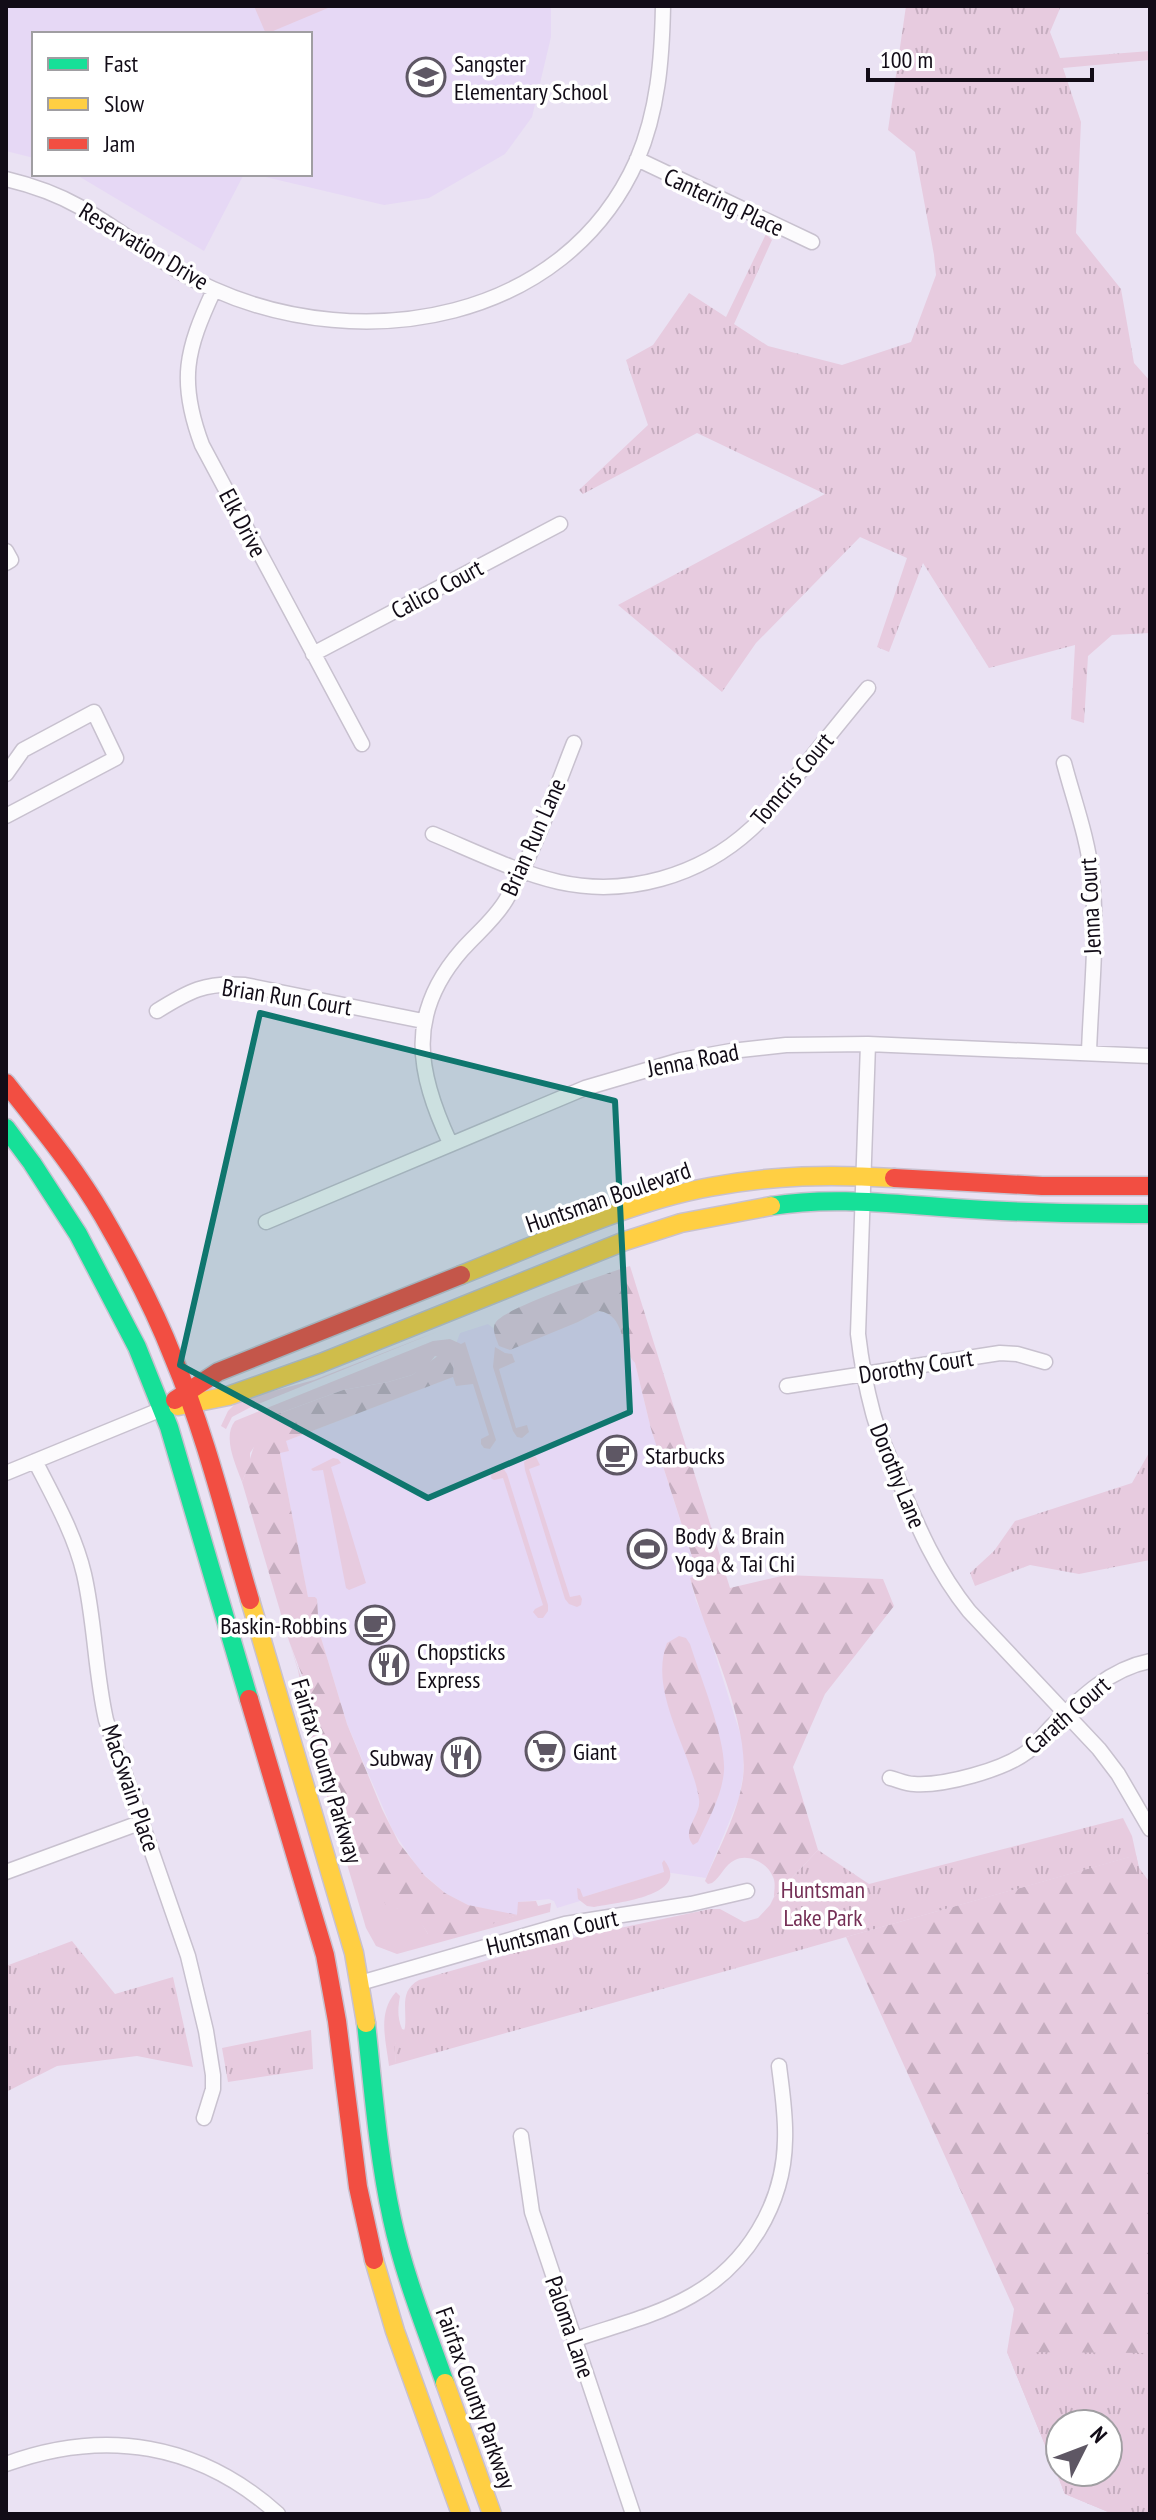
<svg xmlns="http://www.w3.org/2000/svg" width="1156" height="2520" font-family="'PT Sans Narrow',sans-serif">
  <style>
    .built { fill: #e6d8f5 }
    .green { fill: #e7cbdf }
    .forest { fill: url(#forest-firs); fill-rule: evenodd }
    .park { fill: url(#park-tufts); fill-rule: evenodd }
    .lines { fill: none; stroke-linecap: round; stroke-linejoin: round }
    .street-casing { stroke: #c8c1cf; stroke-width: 17 }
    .fast-casing { stroke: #c8c1cf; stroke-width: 21 }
    .slow-casing { stroke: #c8c1cf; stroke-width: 21 }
    .jam-casing { stroke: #c8c1cf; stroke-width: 21 }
    .street { stroke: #fcfbfd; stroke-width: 14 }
    .fast { stroke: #16e098; stroke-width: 18 }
    .slow { stroke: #ffcf43; stroke-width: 18 }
    .jam { stroke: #f24e42; stroke-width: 18 }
    .marked { fill: #0f766e; fill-opacity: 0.2; stroke: #0f766e; stroke-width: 6; stroke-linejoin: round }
    .labels { text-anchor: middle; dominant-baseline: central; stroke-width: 7; stroke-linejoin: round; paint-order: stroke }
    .poi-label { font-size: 24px; fill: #120c17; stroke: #fff; text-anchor: start }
    .street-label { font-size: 24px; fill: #120c17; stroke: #fff }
    .park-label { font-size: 24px; fill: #753056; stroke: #fff }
  </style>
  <defs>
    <pattern id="forest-firs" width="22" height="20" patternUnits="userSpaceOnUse" patternTransform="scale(2)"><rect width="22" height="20" fill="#e7cbdf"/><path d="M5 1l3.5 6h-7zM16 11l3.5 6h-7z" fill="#c5adbf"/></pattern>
    <pattern id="park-tufts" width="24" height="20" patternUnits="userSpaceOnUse" patternTransform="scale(2)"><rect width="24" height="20" fill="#e7cbdf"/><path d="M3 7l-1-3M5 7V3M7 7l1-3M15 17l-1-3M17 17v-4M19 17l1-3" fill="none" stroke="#c5adbf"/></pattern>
  </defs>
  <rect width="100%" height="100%" fill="#eae2f3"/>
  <path class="built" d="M 6,6 L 551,6 L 551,37 L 532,117 L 505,154 L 429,198 L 384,205 L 253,174 L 310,174 L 310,34 L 34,34 L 34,158 L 6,151 Z
    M 75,174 L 244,174 L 204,251 Z
    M 599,1311 L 610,1314 L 617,1321 L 629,1356 L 635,1363 L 651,1429 L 698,1576 L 690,1578 L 696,1601 L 704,1619 L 740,1733 L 744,1750 L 743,1776 L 739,1798 L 706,1878 L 665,1872 L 583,1897 L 580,1901 L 557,1908 L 554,1901 L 549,1899 L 519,1902 L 518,1915 L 512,1915 L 468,1905 L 445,1893 L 420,1871 L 393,1831 L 347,1724 L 319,1631 L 317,1599 L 315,1597 L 308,1598 L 280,1453 L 286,1441 L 452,1377 L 457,1341 L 460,1333 L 488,1324 L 493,1328 L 497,1337 L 578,1322 Z"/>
  <path class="green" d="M 254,6 L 327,6 L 328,8 L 266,34 Z
    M 439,1331 L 251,1407 L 232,1417 L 226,1429 L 221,1426 L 228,1411 L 236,1403 L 251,1397 L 314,1380 Z
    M 450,1339 L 461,1344 L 465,1342 L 496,1440 L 490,1449 L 484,1448 L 481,1444 L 481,1439 L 489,1435 L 473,1384 L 456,1386 L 453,1377 L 454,1362 L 435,1356 L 428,1365 L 412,1375 L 388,1382 L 343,1390 L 275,1415 L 250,1453 L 250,1463 L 242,1482 C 236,1465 222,1437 235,1421 L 433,1341 Z
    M 495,1347 L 505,1353 L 512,1354 L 515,1362 L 499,1369 L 516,1428 L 527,1425 L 529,1432 L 522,1438 L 517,1437 L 513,1431 L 493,1367 Z
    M 531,1456 L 536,1457 L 540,1465 L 529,1469 L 570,1597 L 580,1595 L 582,1599 L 581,1605 L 577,1607 L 569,1604 L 565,1599 L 525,1470 L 524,1462 Z
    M 333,1458 L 338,1459 L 341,1463 L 331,1467 L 366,1583 L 349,1590 L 346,1588 L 323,1470 L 313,1471 L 311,1469 Z
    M 497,1467 L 503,1468 L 507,1474 L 548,1605 L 548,1611 L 543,1618 L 538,1618 L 533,1612 L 535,1609 L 543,1605 L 503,1478 L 494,1480 L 491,1478 L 492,1469 Z
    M 289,1641 L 353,1836 L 396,1908 C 413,1911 420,1919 428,1934 L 478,1928 L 517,1915 L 518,1902 L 536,1901 L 538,1906 L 551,1903 L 550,1912 L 397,1954 L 376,1946 L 366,1928 L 315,1756 L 298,1670 Z
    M 664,1860 C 693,1896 614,1903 594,1907 L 587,1906 L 578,1899 L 577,1888 L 580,1889 L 583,1897 L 664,1872 L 662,1863 Z
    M 396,1992 L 400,1996 C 398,2008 397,2017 402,2029 L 405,2030 L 395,2044 L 396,2064 L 389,2066 C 386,2040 377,2013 396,1992 Z"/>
  <path class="forest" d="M 630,1266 L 730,1588 L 786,1575 L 883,1579 L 894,1606 L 825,1694 L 793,1767 L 818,1850 L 774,1897 C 774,1890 776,1883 773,1877 C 768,1863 748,1853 735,1860 C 725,1864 721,1877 712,1883 L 708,1884 L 705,1881 C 719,1848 738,1813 743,1778 C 750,1722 705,1634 690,1578 L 698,1575 L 651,1429 L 635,1363 C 619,1347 626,1315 599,1311 L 578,1322 L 510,1350 L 499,1346 C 496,1338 491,1328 496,1322 C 506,1307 608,1273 630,1266 Z
    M 443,1352 L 451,1354 L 454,1362 L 453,1377 L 286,1441 L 289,1451 L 280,1453 L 308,1597 L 315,1597 L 317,1599 L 319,1631 L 347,1724 L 382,1809 L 399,1843 L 425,1876 L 445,1893 L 468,1905 L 518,1915 C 489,1924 458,1940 428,1934 C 417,1914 406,1911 386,1905 L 376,1889 L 353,1837 L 316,1728 L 306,1686 L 289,1641 L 242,1482 C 253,1458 252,1433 275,1415 L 343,1390 L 388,1382 L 412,1375 Z
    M 679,1636 L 686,1638 L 690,1644 C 700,1676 726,1739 724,1771 C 722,1796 708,1820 698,1842 L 693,1845 C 680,1830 702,1815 699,1799 C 691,1750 648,1692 667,1643 Z
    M 1136,1855 L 1139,1868 L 1150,1883 L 1150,2514 L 1113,2514 L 1065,2494 L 1007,2352 L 1014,2309 L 846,1937 ZM 1060,2424 L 1108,2424 L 1108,2472 L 1060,2472 Z"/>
  <path class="park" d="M 906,6 L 1061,6 L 1050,32 L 1060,58 L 1150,51 L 1150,60 L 1063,68 L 1081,122 L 1076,233 L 1121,289 L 1134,363 L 1150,381 L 1150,633 L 1112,635 L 1088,656 L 1084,723 L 1071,719 L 1075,645 L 989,668 L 923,563 L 889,652 L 877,647 L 907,558 L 860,537 L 756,643 L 722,692 L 618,605 L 825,494 L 697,433 L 583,494 L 579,490 L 648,425 L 626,360 L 653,345 L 689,293 L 726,317 L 766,234 L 772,240 L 734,324 L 768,346 L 842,365 L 911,342 L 936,275 L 934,255 L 915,152 L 888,130 Z
    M 1150,1451 L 1150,1560 L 1079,1574 L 1030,1565 L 975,1586 L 970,1573 L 994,1551 L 1015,1521 L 1132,1483 Z
    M 1123,1818 L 1132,1836 L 1139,1868 L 1150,1883 L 1150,1902 L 1130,1857 L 396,2064 C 396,2058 394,2049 395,2044 C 397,2037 404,2034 405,2027 C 407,2008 399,1991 419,1980 L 549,1943 L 710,1909 L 720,1909 L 744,1922 L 758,1918 L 770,1905 L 774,1897 L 818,1850 L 869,1884 Z
    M 72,1941 L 115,1994 L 173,1977 L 193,2067 L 137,2056 L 57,2066 L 6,2092 L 6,1966 Z
    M 311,2030 L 313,2069 L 228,2082 L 222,2048 Z
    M 1007,2352 L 1150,2353 L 1150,2514 L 1113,2514 L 1065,2494 ZM 1108,2424 L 1108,2472 L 1060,2472 L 1060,2424 Z"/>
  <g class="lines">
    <g class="street-casing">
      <path id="street" d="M 637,159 L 812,242
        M 6,179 C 31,185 57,194 80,207 C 125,232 165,268 213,289 C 363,356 565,322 637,160 C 658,111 662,59 663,6
        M 214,290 C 186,350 178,381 202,445 L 362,744
        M 6,551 L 11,560 L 6,563
        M 313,654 L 560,524
        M 1064,763 C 1074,801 1088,838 1092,878 C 1098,935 1091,994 1089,1052
        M 6,774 L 23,750 L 94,712 L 116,758 L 6,816
        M 433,834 C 474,851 516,872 559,882 C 627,897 700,876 751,829 C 768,814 781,796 795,778 C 819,748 843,718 868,688
        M 157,1011 C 189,991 205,982 245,985 L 423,1021
        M 868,1044 L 858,1334 C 861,1360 866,1387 873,1413 C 879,1436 891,1459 899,1481 C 918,1528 937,1571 969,1611 L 1099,1749 L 1118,1774 L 1150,1829
        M 450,1143 C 417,1072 406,1014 462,950 C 477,933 494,920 506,900 C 535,851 553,796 574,743
        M 266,1222 L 585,1088 L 681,1060 L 731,1051 L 786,1045 L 868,1044 L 1150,1056
        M 787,1386 L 1000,1353 L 1017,1354 L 1045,1362
        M 35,1461 C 53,1496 75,1535 84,1574 C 95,1622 95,1671 106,1720 L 188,1956 L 206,2031 L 213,2075 L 213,2089 L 204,2118
        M 6,1473 L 162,1409
        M 890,1778 C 898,1780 906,1784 914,1784 C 944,1786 1003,1770 1027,1752 C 1037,1744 1044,1734 1053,1725 C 1081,1697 1110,1669 1150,1661
        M 6,1872 L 142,1822
        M 360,1983 L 565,1924 L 691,1904 L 747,1891
        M 521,2136 L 532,2212 L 633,2514
        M 576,2339 C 614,2326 656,2316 691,2296 C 747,2265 784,2204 785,2140 C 786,2115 782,2091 779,2066
        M 6,2464 C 105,2428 199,2443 278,2514"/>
    </g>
    <g class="fast-casing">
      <path id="fast" d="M 6,1128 L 32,1163 L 78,1234 L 137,1347 L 169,1427 L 249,1699
        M 771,1206 C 832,1196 893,1204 954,1208 C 1020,1213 1084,1214 1150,1214
        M 366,2023 C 373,2088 378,2155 392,2219 C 404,2275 426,2329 445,2383"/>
    </g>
    <g class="slow-casing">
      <path id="slow" d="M 461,1275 C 540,1244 627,1202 710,1187 C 774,1175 830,1174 894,1178
        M 178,1406 L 228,1396 L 321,1363 L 625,1241 L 681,1223 L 771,1206
        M 250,1600 L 354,1953 L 366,2023
        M 374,2260 L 395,2331 L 461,2514
        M 445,2383 L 492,2514"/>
    </g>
    <g class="jam-casing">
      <path id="jam" d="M 6,1083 C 40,1126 75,1168 103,1216 C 129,1261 154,1308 173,1357 C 206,1435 226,1519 250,1600
        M 894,1178 L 1042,1186 L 1150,1186
        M 175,1400 L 218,1372 L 461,1275
        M 249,1699 L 325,1955 L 337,2021 L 358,2187 L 374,2260"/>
    </g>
    <use href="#street" class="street"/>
    <use href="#fast" class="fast"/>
    <use href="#slow" class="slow"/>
    <use href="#jam" class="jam"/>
  </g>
  <path class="marked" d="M 260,1013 L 615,1101 L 630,1412 L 428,1498 L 180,1365 Z"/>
  <defs>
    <g id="school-ring" transform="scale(2)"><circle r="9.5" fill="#fff" stroke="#5e5764" stroke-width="1.5"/><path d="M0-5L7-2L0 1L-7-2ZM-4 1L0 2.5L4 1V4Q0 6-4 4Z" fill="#5e5764"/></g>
    <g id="cafe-ring" transform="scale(2)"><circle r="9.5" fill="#fff" stroke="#5e5764" stroke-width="1.5"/><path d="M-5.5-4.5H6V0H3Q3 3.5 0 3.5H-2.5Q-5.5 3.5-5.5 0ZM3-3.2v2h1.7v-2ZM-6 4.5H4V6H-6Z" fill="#5e5764"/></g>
    <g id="stadium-ring" transform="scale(2)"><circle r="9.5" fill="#fff" stroke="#5e5764" stroke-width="1.5"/><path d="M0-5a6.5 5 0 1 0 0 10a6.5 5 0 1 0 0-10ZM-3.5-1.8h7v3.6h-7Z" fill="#5e5764"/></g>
    <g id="restaurant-ring" transform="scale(2)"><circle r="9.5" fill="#fff" stroke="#5e5764" stroke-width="1.5"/><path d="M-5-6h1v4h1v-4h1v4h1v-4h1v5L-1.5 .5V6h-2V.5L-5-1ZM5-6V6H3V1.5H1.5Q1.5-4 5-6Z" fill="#5e5764"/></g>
    <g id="supermarket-ring" transform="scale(2)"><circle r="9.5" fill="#fff" stroke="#5e5764" stroke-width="1.5"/><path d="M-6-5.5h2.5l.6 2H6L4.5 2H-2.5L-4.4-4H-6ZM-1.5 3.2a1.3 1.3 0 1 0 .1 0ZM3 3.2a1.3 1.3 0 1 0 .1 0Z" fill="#5e5764"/></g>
  </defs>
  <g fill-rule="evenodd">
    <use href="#school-ring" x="426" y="77"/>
    <use href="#cafe-ring" x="617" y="1455"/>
    <use href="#stadium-ring" x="647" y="1549"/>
    <use href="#cafe-ring" x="375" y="1625"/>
    <use href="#restaurant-ring" x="389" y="1665"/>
    <use href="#supermarket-ring" x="545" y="1751"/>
    <use href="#restaurant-ring" x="461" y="1757"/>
  </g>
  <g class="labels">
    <g class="poi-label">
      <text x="454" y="63">Sangster<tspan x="454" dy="28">Elementary School</tspan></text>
      <text x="645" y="1455">Starbucks</text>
      <text x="675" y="1535">Body &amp; Brain<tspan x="675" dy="28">Yoga &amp; Tai Chi</tspan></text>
      <text x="347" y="1625" text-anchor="end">Baskin-Robbins</text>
      <text x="417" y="1651">Chopsticks<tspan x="417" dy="28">Express</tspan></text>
      <text x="573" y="1751">Giant</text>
      <text x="433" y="1757" text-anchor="end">Subway</text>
    </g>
    <g class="street-label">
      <text transform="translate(724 202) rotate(25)">Cantering Place</text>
      <text transform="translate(144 246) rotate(31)">Reservation Drive</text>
      <text transform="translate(243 523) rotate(62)">Elk Drive</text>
      <text transform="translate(437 589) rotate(-28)">Calico Court</text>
      <text transform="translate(792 779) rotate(-50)">Tomcris Court</text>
      <text transform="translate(533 837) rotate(-66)">Brian Run Lane</text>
      <text transform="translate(1090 906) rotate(-93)">Jenna Court</text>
      <text transform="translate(287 997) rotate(9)">Brian Run Court</text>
      <text transform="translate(693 1060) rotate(-11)">Jenna Road</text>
      <text transform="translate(608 1197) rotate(-19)">Huntsman Boulevard</text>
      <text transform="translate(916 1366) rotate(-9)">Dorothy Court</text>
      <text transform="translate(898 1476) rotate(68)">Dorothy Lane</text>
      <text transform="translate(1067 1715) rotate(-41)">Carath Court</text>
      <text transform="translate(327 1771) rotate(73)">Fairfax County Parkway</text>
      <text transform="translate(131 1788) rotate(71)">MacSwain Place</text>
      <text transform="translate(552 1932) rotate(-13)">Huntsman Court</text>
      <text transform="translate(570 2327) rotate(71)">Paloma Lane</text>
      <text transform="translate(476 2398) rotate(70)">Fairfax County Parkway</text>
    </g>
    <g class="park-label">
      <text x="823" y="1889">Huntsman<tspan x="823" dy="28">Lake Park</tspan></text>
    </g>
  </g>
  <rect width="1156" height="2520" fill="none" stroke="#120c17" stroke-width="16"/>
  <rect x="32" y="32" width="280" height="144" fill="#ffffff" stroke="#a09ea2" stroke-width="2"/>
  <rect x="48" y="58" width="40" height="12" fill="#16e098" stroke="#a09ea2" stroke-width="2"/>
  <text x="104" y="72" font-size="24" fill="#120c17">Fast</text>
  <rect x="48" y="98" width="40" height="12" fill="#ffcf43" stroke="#a09ea2" stroke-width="2"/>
  <text x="104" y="112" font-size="24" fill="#120c17">Slow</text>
  <rect x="48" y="138" width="40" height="12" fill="#f24e42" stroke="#a09ea2" stroke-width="2"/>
  <text x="104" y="152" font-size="24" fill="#120c17">Jam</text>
  <g transform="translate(1084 2448) rotate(48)"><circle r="38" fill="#ffffff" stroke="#a09ea2" stroke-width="2"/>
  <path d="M0-6L14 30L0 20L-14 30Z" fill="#5e5764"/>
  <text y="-12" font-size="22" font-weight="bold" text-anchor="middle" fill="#120c17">N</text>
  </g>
  <path d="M868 68v12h224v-12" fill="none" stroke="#120c17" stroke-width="4"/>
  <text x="880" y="68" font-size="24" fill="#120c17" stroke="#ffffff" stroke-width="6" paint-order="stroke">100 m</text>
</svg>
